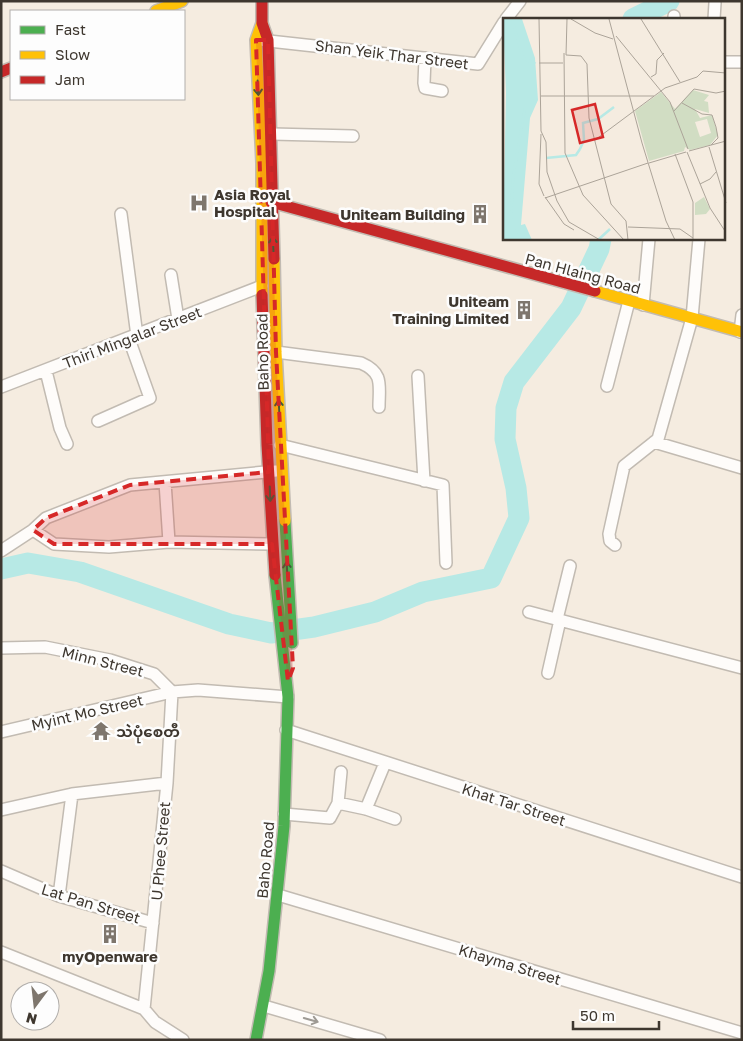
<svg xmlns="http://www.w3.org/2000/svg" width="743" height="1041" font-family="'Golos Text','Noto Sans Myanmar',sans-serif">
  <style>
    .lines { fill: none; stroke-linecap: round; stroke-linejoin: round }
    .river { stroke: #b7e9e5; stroke-width: 21 }
    .street-casing { stroke: #c2bbb2; stroke-width: 14 }
    .fast-casing { stroke: #c2bbb2; stroke-width: 14 }
    .slow-casing { stroke: #c2bbb2; stroke-width: 14 }
    .jam-casing { stroke: #c2bbb2; stroke-width: 14 }
    .street { stroke: #fefcfa; stroke-width: 11 }
    .fast { stroke: #4caf50; stroke-width: 11 }
    .slow { stroke: #ffc107; stroke-width: 11 }
    .jam { stroke: #c62828; stroke-width: 11 }
    .oneway { stroke: #425b39 }
    .oneway2 { stroke: #9e9a94 }
    .marked { fill: #d62828; fill-opacity: 0.2; stroke: #d62828; stroke-width: 4; stroke-dasharray: 10 6; stroke-linejoin: round }
    .labels { text-anchor: middle; dominant-baseline: central; stroke-width: 5; stroke-linejoin: round; paint-order: stroke }
    .street-label { font-size: 15px; fill: #3e372f; stroke: #fdfdfd }
    .poi-label { font-size: 15px; font-weight: bold; fill: #3e372f; stroke: #fdfdfd; text-anchor: start }
    .inset-river { fill: none; stroke: #b7e9e5; stroke-width: 2.5 }
    .inset-road { fill: none; stroke: #aca499; stroke-width: 1 }
    .view { fill: #d62828; fill-opacity: 0.15; stroke: #d62828; stroke-width: 2.5 }
    .inset-edge { fill: none; stroke: #3e372f; stroke-width: 2.5 }
  </style>
  <rect width="100%" height="100%" fill="#f5ece0"/>
  <g class="lines">
    <path class="river" d="M 633,19 L 669,1
      M 1,569 L 28,563 L 80,572 L 229,624 L 271,633 L 314,627 L 375,612 L 423,592 L 491,578 L 519,518 L 516,488 L 505,439 L 506,408 L 514,382 L 571,308 L 599,249 L 601,239"/>
    <g class="street-casing">
      <path id="street" d="M 506,19 L 520,1
        M 674,19 L 674,16
        M 714,19 L 715,3
        M 260,40 L 478,64 L 504,22
        M 425,58 L 424,83 L 425,88 L 442,91
        M 724,62 L 742,62
        M 272,134 L 353,136
        M 121,214 L 137,336
        M 171,275 L 178,319
        M 643,305 L 649,239
        M 740,332 L 742,315
        M 276,352 L 361,363 C 384,373 379,385 379,407
        M 46,371 L 60,428 L 67,444
        M 418,376 L 424,481
        M 607,386 L 629,301
        M 1,387 L 262,286
        M 98,421 L 150,398 L 129,339
        M 654,442 L 742,468
        M 280,445 L 443,485 L 446,563
        M 165,482 L 169,542
        M 33,530 L 54,544 L 109,547 L 169,542 L 272,544
        M 615,545 L 610,541 L 609,534 L 624,466 L 658,439 L 692,318 L 699,239
        M 1,551 L 33,530 L 46,518 L 130,485 L 276,471
        M 529,612 L 742,668
        M 557,619 L 570,566
        M 1,648 L 45,647 L 110,660 L 154,674 L 172,692
        M 548,673 L 560,620
        M 286,730 L 742,877
        M 1,732 L 172,692 L 198,690 L 288,697
        M 338,803 L 366,809 L 395,819
        M 366,809 L 385,763
        M 1,810 L 72,794 L 167,783
        M 284,814 L 330,818 L 338,803 L 341,772
        M 1,871 L 59,896 L 153,923
        M 278,895 L 742,1033
        M 59,896 L 72,794
        M 1,952 L 144,1009 L 155,1022 L 183,1040
        M 264,1006 L 380,1040
        M 144,1009 L 167,783 L 172,692"/>
    </g>
    <g class="fast-casing">
      <path id="fast" d="M 285,521 L 292,643
        M 256,1040 L 269,971 L 284,826 L 288,697 L 275,575"/>
    </g>
    <g class="slow-casing">
      <path id="slow" d="M 156,11 L 182,1
        M 262,23 L 256,40 L 262,163 L 262,295
        M 274,259 L 276,352 L 285,521
        M 595,291 L 742,332"/>
    </g>
    <g class="jam-casing">
      <path id="jam" d="M 262,1 L 262,23 L 268,40 L 274,259
        M 1,72 L 11,68
        M 271,202 L 595,291
        M 262,295 L 267,445 L 275,575"/>
    </g>
    <use href="#street" class="street"/>
    <use href="#fast" class="fast"/>
    <use href="#slow" class="slow"/>
    <use href="#jam" class="jam"/>
  </g>
  <defs><path id="oneway-shaft" d="M-6 0H5M1.5-3L5.5 0L1.5 3" fill="none" stroke-width="1.6" stroke-linecap="round" stroke-linejoin="round" transform="scale(1.25)"/></defs>
  <g class="oneway">
    <use href="#oneway-shaft" transform="translate(258 88) rotate(87)"/>
    <use href="#oneway-shaft" transform="translate(273 244) rotate(-93)"/>
    <use href="#oneway-shaft" transform="translate(279 407) rotate(-93)"/>
    <use href="#oneway-shaft" transform="translate(270 494) rotate(88)"/>
    <use href="#oneway-shaft" transform="translate(287 569) rotate(-93)"/>
  </g>
  <use class="oneway2" href="#oneway-shaft" transform="translate(311 1020) rotate(16)"/>
  <path class="marked" d="M 256,40 L 268,40 L 276,352 L 293,668 L 288,681 L 272,544 L 54,544 L 33,530 L 46,518 L 130,485 L 269,472 Z"/>
  <defs>
    <g id="hospital-bare" transform="scale(1.5)"><path d="M-5-5h3v3.5h4V-5h3V5h-3V1.5h-4V5h-3Z" fill="#7e766d" stroke="#fdfdfd" stroke-width="2.5" paint-order="stroke"/></g>
    <g id="building-bare" transform="scale(1.5)"><path d="M-4-6H4V6H1V3H-1V6H-4ZM-2.5-4.3h1.7v1.8h-1.7ZM.8-4.3h1.7v1.8H.8ZM-2.5-1h1.7V.8h-1.7ZM.8-1h1.7V.8H.8Z" fill="#7e766d" stroke="#fdfdfd" stroke-width="2.5" paint-order="stroke"/></g>
    <g id="temple-bare" transform="scale(1.5)"><path d="M0-6L5-2H3V0L6.5 2.5H4V6H1.5V3h-3V6H-4V2.5H-6.5L-3 0V-2H-5Z" fill="#7e766d" stroke="#fdfdfd" stroke-width="2.5" paint-order="stroke"/></g>
  </defs>
  <g fill-rule="evenodd">
    <use href="#hospital-bare" x="199" y="203"/>
    <use href="#building-bare" x="480" y="214"/>
    <use href="#building-bare" x="524" y="310"/>
    <use href="#temple-bare" x="101" y="731"/>
    <use href="#building-bare" x="110" y="934"/>
  </g>
  <g class="labels">
    <g class="street-label">
      <text transform="translate(392 54) rotate(7)">Shan Yeik Thar Street</text>
      <text transform="translate(583 273) rotate(15)">Pan Hlaing Road</text>
      <text transform="translate(132 337) rotate(-21)">Thiri Mingalar Street</text>
      <text transform="translate(262 352) rotate(-91)">Baho Road</text>
      <text transform="translate(103 661) rotate(14)">Minn Street</text>
      <text transform="translate(87 712) rotate(-13)">Myint Mo Street</text>
      <text transform="translate(514 804) rotate(18)">Khat Tar Street</text>
      <text transform="translate(160 851) rotate(-85)">U Phee Street</text>
      <text transform="translate(265 860) rotate(-85)">Baho Road</text>
      <text transform="translate(91 903) rotate(17)">Lat Pan Street</text>
      <text transform="translate(510 964) rotate(17)">Khayma Street</text>
    </g>
    <g class="poi-label">
      <text x="214" y="194">Asia Royal<tspan x="214" dy="17">Hospital</tspan></text>
      <text x="465" y="214" text-anchor="end">Uniteam Building</text>
      <text x="509" y="301" text-anchor="end">Uniteam<tspan x="509" dy="17">Training Limited</tspan></text>
      <text x="116" y="731">သဲပုံစေတီ</text>
      <text x="110" y="956" text-anchor="middle">myOpenware</text>
    </g>
  </g>
  <g transform="translate(503 18)">
    <rect width="222" height="222" fill="#f5ece0"/>
    <path d="M 190,72 L 206,77 L 201,83 L 205,84 L 206,95 L 192,91 L 197,100 L 209,97 L 215,117 L 207,127 L 187,132 L 182,129 L 181,133 L 146,143 L 132,93 L 158,74 L 172,91 ZM 204,101 L 208,115 L 197,119 L 192,104 ZM 201,179 L 207,191 L 203,196 L 192,197 L 192,185 Z" fill="#d1ddc3" fill-rule="evenodd"/>
    <path d="M 0,1 L 19,1 L 32,40 L 35,82 L 27,100 L 18,207 L 22,206 L 29,222 L 0,222 L 3,75 Z" fill="#b7e9e5"/>
    <path class="inset-river" d="M 9,1 L 20,40 L 31,45 L 22,53 L 22,90 L 10,160 L 8,200 L 19,222M 77,131 L 81,122 L 80,105 L 95,101 L 111,89M 43,140 L 73,137 L 77,131M 95,222 L 107,211"/>
    <path class="inset-road" d="M 36,1 L 38,113 L 43,124 L 44,154 L 54,183 L 66,204 L 97,222M 64,1 L 63,37 L 78,38 L 84,46 L 86,100 L 108,186 L 123,203 L 125,222M 68,1 L 92,15 L 110,21M 106,1 L 139,125 L 163,203 L 172,222M 138,1 L 177,64M 113,18 L 167,84 L 185,131M 61,35 L 62,135 L 80,177 L 121,222M 36,45 L 60,45M 148,59 L 153,56 L 154,42 L 161,35M 38,78 L 151,78M 179,85 L 199,96 L 209,97 L 213,109M 171,93 L 191,71 L 213,75 L 223,73M 38,116 L 36,166 L 41,178M 92,122 L 162,70 L 194,59 L 200,53 L 223,55M 208,127 L 215,120 L 213,109M 206,129 L 223,185M 186,133 L 223,123M 184,134 L 207,190 L 222,213M 172,136 L 190,184 L 190,222M 146,145 L 183,134M 197,166 L 207,161 L 213,154M 42,179 L 61,206 L 71,212M 42,180 L 145,145M 125,209 L 177,211 L 190,220"/>
    <path class="view" d="M 92,86 L 100,119 L 77,125 L 69,92 Z"/>
    <rect width="222" height="222" class="inset-edge"/>
  </g>
  <rect width="743" height="1041" fill="none" stroke="#3e372f" stroke-width="5"/>
  <rect x="10" y="10" width="175" height="90" fill="#fdfdfd" stroke="#b1aeab"/>
  <rect x="20" y="26" width="25" height="8" fill="#4caf50" stroke="#b1aeab"/>
  <text x="55" y="35" font-size="15" fill="#3e372f">Fast</text>
  <rect x="20" y="51" width="25" height="8" fill="#ffc107" stroke="#b1aeab"/>
  <text x="55" y="60" font-size="15" fill="#3e372f">Slow</text>
  <rect x="20" y="76" width="25" height="8" fill="#c62828" stroke="#b1aeab"/>
  <text x="55" y="85" font-size="15" fill="#3e372f">Jam</text>
  <g transform="translate(35 1006) rotate(195)"><circle r="24" fill="#fdfdfd" stroke="#b1aeab"/>
  <path d="M0-4L9 19L0 12L-9 19Z" fill="#7e766d"/>
  <text y="-8" font-size="14" font-weight="bold" text-anchor="middle" fill="#3e372f">N</text>
  </g>
  <path d="M573 1021v8h86v-8" fill="none" stroke="#3e372f" stroke-width="2.5"/>
  <text x="580" y="1021" font-size="15" fill="#3e372f" stroke="#fdfdfd" stroke-width="4" paint-order="stroke">50 m</text>
</svg>
